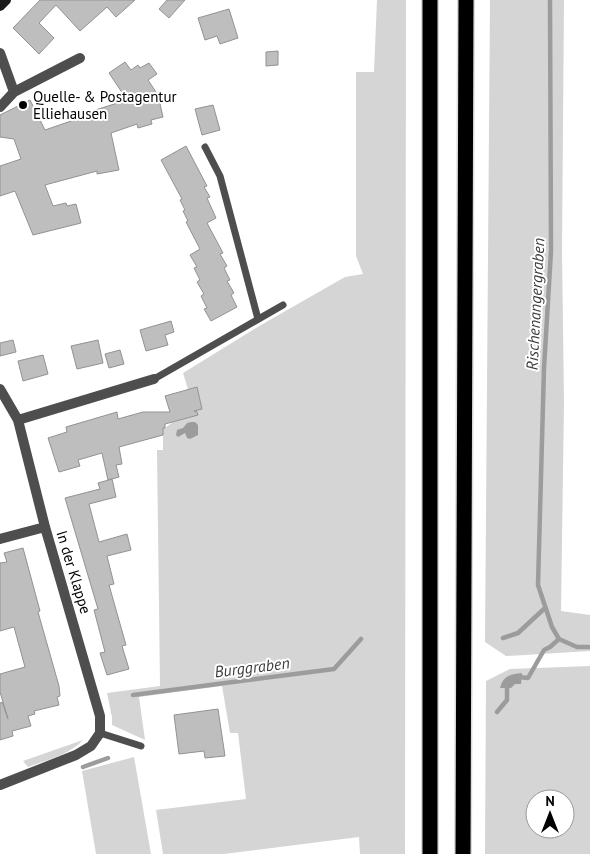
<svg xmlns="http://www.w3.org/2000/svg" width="590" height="854" font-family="'PT Sans',sans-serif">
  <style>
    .green { fill: #d5d5d5; fill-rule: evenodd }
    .water { fill: #9c9c9c }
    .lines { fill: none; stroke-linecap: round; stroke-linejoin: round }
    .stream { stroke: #9c9c9c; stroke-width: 4.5 }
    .building { fill: #bebebe; stroke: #929292 }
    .highway-casing { stroke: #dbdbdb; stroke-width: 18 }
    .lane { stroke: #4e4e4e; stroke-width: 7 }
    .street { stroke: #4e4e4e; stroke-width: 10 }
    .secondary { stroke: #1b1b1b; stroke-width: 10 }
    .highway { stroke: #000; stroke-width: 15 }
    .poi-dot { fill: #000; stroke: #fff; stroke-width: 2 }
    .labels { text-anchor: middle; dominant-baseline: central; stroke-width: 4; stroke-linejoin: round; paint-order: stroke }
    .poi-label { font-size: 15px; fill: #000; stroke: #fff; text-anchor: start }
    .street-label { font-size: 15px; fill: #000; stroke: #fff }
    .water-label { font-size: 16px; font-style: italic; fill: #3d3d3d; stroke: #fff }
  </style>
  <rect width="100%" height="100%" fill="#fff"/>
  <path class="green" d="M 377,0 L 406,0 L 405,854 L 360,854 L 359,837 L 224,854 L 163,854 L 156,810 L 246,799 L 238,733 L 230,733 L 222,686 L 139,697 L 145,740 L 112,725 L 112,717 L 107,693 L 160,686 L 157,450 L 163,450 L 163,428 L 165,428 L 173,422 L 196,415 L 183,373 L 261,325 L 345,277 L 363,274 L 356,256 L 356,72 L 374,72 Z
    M 490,0 L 564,0 L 562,250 L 564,402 L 561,611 L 590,615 L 590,651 L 506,656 L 485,642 Z
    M 590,666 L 590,854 L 485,854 L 486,681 L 510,669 ZM 535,799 L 565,799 L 565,829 L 535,829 Z
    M 83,740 C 69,755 47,760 28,767 L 23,761 Z
    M 134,757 L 151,854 L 96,854 L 82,771 Z"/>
  <path class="water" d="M 191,422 L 195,422 L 198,425 L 198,435 L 190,439 L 187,438 L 185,433 L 178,437 L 176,435 L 177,430 L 183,428 L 187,423 Z
    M 522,673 L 521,684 L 515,684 L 511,688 L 500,688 C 503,676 510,674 522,673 Z"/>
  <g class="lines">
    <path class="stream" d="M 550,0 L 551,251 L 544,368 L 538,585 L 552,627 L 559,639 L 577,647 L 590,647
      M 503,638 L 518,633 L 545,608
      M 518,677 L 528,678 L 544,650 L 550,647 L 559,639
      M 133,695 L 334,669 L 361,639
      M 497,712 L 507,700 L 507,685 L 509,683
      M 83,767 L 108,758"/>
  </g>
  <path class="building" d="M 40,0 L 135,0 L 116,17 L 107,7 L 80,31 L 56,5 L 39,23 L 54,38 L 39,54 L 13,28 Z
    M 167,0 L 185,0 L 169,18 L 159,9 Z
    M 229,9 L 238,38 L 220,44 L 217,36 L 205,40 L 198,18 Z
    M 278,51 L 278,65 L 266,66 L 266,52 Z
    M 125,62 L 131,70 L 138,65 L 140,68 L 149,63 L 157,74 L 148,80 L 158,95 L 163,117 L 151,120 L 152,124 L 138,128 L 137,124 L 111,133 L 119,170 L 97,174 L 97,171 L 45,185 L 53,206 L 66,203 L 67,206 L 76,204 L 81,223 L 33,235 L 15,191 L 0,196 L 0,166 L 21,159 L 14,139 L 0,137 L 0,115 L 30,100 L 45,130 L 74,120 L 73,117 L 127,100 L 109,73 Z
    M 213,105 L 220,130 L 202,135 L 195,109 Z
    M 186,146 L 207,186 L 204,187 L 210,197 L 207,198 L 216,218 L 207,223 L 223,253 L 220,254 L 227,266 L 224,268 L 230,280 L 227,281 L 234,293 L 231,295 L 237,307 L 211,321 L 204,309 L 207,308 L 201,296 L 204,294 L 197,282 L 200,280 L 194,268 L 197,267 L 190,255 L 200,249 L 186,222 L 188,221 L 183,211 L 185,210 L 180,200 L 182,199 L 161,160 Z
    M 171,321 L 174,332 L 165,335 L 168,345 L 146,351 L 140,330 Z
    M 13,340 L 16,352 L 0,356 L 0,343 Z
    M 98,340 L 103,363 L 77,369 L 71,346 Z
    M 120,350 L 124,364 L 109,368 L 105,354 Z
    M 43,355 L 48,374 L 23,381 L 18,361 Z
    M 197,387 L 202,409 L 194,411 L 197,412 L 198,415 L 165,424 L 165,428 L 163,428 L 163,435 L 119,447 L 122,464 L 116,465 L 119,477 L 108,480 L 102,453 L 78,460 L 80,466 L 59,472 L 48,438 L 67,432 L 66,427 L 117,412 L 118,419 L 143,412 L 170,412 L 165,396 Z
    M 112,479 L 116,497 L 89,504 L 99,542 L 127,534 L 131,550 L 107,556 L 114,584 L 109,585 L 126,645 L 122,646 L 129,669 L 107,675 L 100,653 L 105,652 L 94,610 L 98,609 L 65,498 L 100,489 L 98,483 Z
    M 23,548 L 40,611 L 38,612 L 59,686 L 60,696 L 57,697 L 59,705 L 34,711 L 35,714 L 28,716 L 31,726 L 12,731 L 13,736 L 0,740 L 0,703 L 2,702 L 8,719 L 0,692 L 0,674 L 25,667 L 14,627 L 0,631 L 0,563 L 7,562 L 4,553 Z
    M 218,709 L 225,756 L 205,758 L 204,751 L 179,754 L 174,715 Z"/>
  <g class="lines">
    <g class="highway-casing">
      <path id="highway" d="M 430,0 L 430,854
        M 463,854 L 466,0"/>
    </g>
    <path class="lane" d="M 205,147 L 220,176 L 258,319
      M 154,379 L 283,305
      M 100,733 L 141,746"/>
    <path class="street" d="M 0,53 L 14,92 L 0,107
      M 14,92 L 80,58
      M 0,389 L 18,420 L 45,527 L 100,716 L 100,733 L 91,746 L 76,755 L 0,785
      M 18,420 L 154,379
      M 0,539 L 45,527"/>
    <path class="secondary" d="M 0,6 L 6,0"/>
    <use href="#highway" class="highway"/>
  </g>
  <circle class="poi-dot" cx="23" cy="105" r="5"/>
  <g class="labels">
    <g class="poi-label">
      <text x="33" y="96">Quelle- &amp; Postagentur<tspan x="33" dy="17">Elliehausen</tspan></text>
    </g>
    <g class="street-label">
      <text transform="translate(74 572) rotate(73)">In der Klappe</text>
    </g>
    <g class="water-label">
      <text transform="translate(535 304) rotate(-87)">Rischenangergraben</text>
      <text transform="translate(252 667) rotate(-7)">Burggraben</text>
    </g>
  </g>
  <g transform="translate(550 814)"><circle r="24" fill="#ffffff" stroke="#999999"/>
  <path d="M0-4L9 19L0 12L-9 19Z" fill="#000000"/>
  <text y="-8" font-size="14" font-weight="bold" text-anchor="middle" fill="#000000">N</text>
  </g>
</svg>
